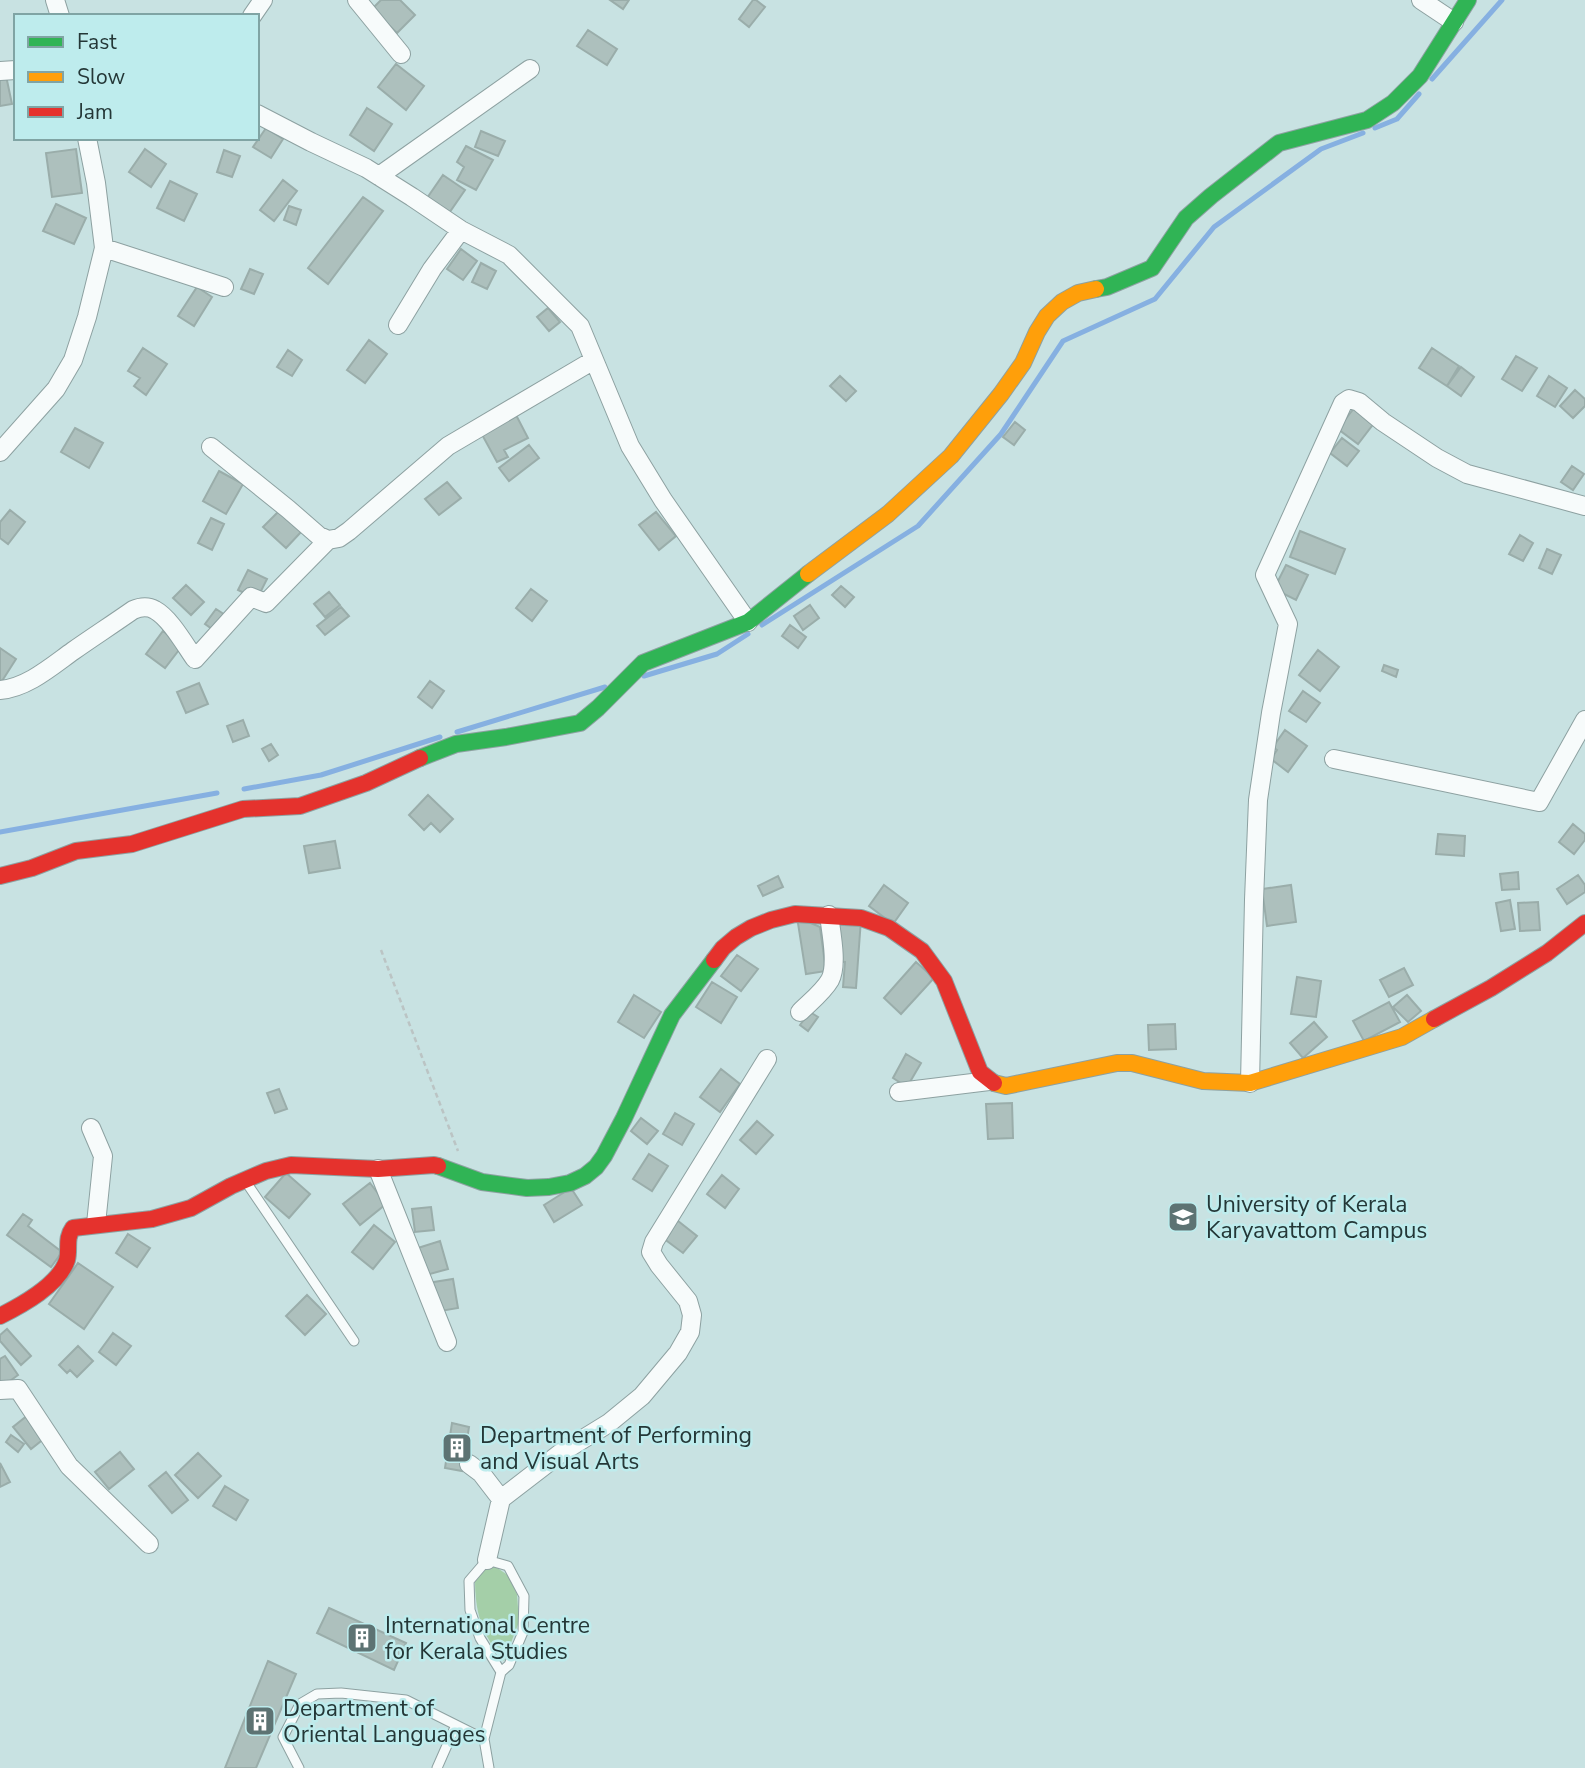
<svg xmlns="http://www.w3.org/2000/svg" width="1585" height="1768" font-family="'Nunito Sans',sans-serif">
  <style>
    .green { fill: #a4cfa8 }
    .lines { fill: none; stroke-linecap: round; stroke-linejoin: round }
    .stream { stroke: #86b0e1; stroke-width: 5 }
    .building { fill: #adc0bd; stroke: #9aadaa; stroke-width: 2 }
    .lane-casing { stroke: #8da1a1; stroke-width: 11 }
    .street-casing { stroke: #8da1a1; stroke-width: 20 }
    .fast-casing { stroke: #8da1a1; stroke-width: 18 }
    .slow-casing { stroke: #8da1a1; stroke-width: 18 }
    .jam-casing { stroke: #8da1a1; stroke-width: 18 }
    .path { stroke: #bbc4c4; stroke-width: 2.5; stroke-dasharray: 5 3.5; stroke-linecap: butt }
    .lane { stroke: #f7fbfb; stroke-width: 9 }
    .street { stroke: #f7fbfb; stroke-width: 18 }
    .fast { stroke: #30b455; stroke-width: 16 }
    .slow { stroke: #ff9f0a; stroke-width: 16 }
    .jam { stroke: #e5322d; stroke-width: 16 }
    .labels { text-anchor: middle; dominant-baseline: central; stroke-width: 5; stroke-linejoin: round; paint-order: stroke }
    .poi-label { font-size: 23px; fill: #243737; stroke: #beeced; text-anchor: start }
  </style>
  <rect width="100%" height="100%" fill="#c8e2e2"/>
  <path class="green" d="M 486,1565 L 496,1567 L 509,1576 L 517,1594 L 519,1622 L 504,1661 C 481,1633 475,1613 475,1578 Z"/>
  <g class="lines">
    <path class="stream" d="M 1432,79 L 1502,0
      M 1375,128 L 1397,119 L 1419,94
      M 762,625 L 918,526 L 1001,434 L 1063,341 L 1155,299 L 1214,227 L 1321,149 L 1363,133
      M 644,676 L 717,654 L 748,634
      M 457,732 L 605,687
      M 244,789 L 321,775 L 440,737
      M 0,832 L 217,793"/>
  </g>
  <path class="building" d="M 381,0 L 400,0 L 415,15 L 397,33 L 372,9 Z
    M 610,0 L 629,0 L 623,9 Z
    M 753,0 L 756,0 L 765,7 L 749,27 L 739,19 Z
    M 588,30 L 617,49 L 607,65 L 577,46 Z
    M 396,64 L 424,86 L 406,110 L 378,87 Z
    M 5,71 L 12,104 L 0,106 L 0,72 Z
    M 367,108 L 392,124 L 374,151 L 350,135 Z
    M 266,128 L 283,139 L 271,158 L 253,147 Z
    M 481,131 L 505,141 L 498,156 L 475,147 Z
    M 466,146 L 493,160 L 476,190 L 457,180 L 464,167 L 457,162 Z
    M 76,149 L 82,193 L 52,197 L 46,153 Z
    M 145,149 L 166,164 L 151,187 L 129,172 Z
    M 224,150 L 240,156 L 232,177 L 217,172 Z
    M 443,175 L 465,190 L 447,216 L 425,201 Z
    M 283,180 L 297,191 L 274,221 L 260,210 Z
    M 170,181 L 197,194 L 184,221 L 157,208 Z
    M 363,197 L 383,211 L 328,284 L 308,268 Z
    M 56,204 L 86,218 L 74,244 L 43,231 Z
    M 289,206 L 301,210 L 296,225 L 284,220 Z
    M 461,249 L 477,261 L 463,280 L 447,269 Z
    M 481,263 L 496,271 L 487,289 L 472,282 Z
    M 250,269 L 263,274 L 254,294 L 241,289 Z
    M 197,287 L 212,297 L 194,326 L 178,316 Z
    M 548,308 L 560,322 L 549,331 L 537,317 Z
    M 369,340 L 387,354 L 365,383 L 347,370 Z
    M 143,348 L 167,364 L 146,395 L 134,386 L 140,378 L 128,371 Z
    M 1432,348 L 1459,366 L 1447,386 L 1419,368 Z
    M 288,350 L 302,360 L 292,376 L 277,367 Z
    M 1516,356 L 1537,368 L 1522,391 L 1502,379 Z
    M 1461,367 L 1474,377 L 1461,396 L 1447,386 Z
    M 840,376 L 856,391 L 846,401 L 830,386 Z
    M 1549,376 L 1567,388 L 1555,407 L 1537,396 Z
    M 1575,390 L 1585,399 L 1585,406 L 1573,418 L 1560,406 Z
    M 1358,403 L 1378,418 L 1358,444 L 1338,429 Z
    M 515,413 L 528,438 L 504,450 L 508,457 L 497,462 L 480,431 Z
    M 1015,422 L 1025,430 L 1014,445 L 1003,437 Z
    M 75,428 L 103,443 L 89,468 L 61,452 Z
    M 1342,438 L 1359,451 L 1347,466 L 1330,453 Z
    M 529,445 L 539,458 L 509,481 L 499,468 Z
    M 1572,466 L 1584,474 L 1573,490 L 1561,482 Z
    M 219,471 L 243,484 L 226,514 L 203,501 Z
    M 447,482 L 461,498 L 439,515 L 425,499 Z
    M 10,510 L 25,522 L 8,544 L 0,538 L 0,522 Z
    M 280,510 L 302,531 L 286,548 L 263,527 Z
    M 656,512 L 676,536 L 659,550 L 639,525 Z
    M 211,518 L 224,524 L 212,550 L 198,543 Z
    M 1300,531 L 1345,549 L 1335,574 L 1290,557 Z
    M 1520,535 L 1533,543 L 1523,561 L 1509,554 Z
    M 1547,549 L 1561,555 L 1552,574 L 1539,568 Z
    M 1286,565 L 1308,575 L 1296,600 L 1274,589 Z
    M 248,570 L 267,579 L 257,599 L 238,590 Z
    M 186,585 L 204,602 L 191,615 L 173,598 Z
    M 841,586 L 854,597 L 845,607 L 832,595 Z
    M 531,589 L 547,601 L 532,621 L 516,608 Z
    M 329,592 L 340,605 L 325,617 L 314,604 Z
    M 810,605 L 819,618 L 803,630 L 794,616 Z
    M 341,607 L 349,616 L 325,635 L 317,626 Z
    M 216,609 L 233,620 L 222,636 L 205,624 Z
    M 790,625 L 806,637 L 798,648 L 782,636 Z
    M 163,631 L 182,646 L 165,668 L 146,654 Z
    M 0,648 L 16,659 L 2,681 L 0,680 Z
    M 1318,650 L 1339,667 L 1320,691 L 1299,675 Z
    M 1384,665 L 1398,670 L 1396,677 L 1382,671 Z
    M 430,681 L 444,691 L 432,708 L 418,697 Z
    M 199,683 L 208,704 L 186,713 L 177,692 Z
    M 1303,691 L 1320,703 L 1306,722 L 1289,711 Z
    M 243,720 L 249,736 L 233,742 L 227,726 Z
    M 1285,730 L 1307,746 L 1288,772 L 1271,759 L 1277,750 L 1273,747 Z
    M 271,744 L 278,755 L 269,761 L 262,749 Z
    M 428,795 L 453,819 L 440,832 L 431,823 L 424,830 L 409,815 Z
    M 1573,824 L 1585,834 L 1585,840 L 1574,854 L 1559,842 Z
    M 1438,834 L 1465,836 L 1464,856 L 1436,854 Z
    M 335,841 L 340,868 L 309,873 L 304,846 Z
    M 1518,872 L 1519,889 L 1502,890 L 1500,874 Z
    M 1578,875 L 1585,885 L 1585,892 L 1567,904 L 1557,889 Z
    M 778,876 L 783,887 L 763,896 L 758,886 Z
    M 884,885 L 908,903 L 893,924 L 869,906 Z
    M 1291,885 L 1296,922 L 1267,926 L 1262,889 Z
    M 1510,900 L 1515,929 L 1501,931 L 1496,903 Z
    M 1538,902 L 1540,930 L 1520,931 L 1518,903 Z
    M 797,917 L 820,927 L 826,971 L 806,974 Z
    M 838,917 L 861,919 L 856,988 L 843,987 L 845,962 L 830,961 Z
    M 737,955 L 758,969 L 741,991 L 721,976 Z
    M 916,962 L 934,978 L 901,1014 L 884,998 Z
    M 1404,968 L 1413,985 L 1389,997 L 1380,980 Z
    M 1297,977 L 1321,981 L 1316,1017 L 1291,1014 Z
    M 712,982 L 737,997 L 721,1023 L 696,1007 Z
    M 634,995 L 661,1012 L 644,1038 L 618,1022 Z
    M 1407,995 L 1421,1011 L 1408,1022 L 1393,1007 Z
    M 1389,1002 L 1400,1022 L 1364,1041 L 1353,1021 Z
    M 810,1012 L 818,1017 L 808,1031 L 800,1025 Z
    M 1314,1022 L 1327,1037 L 1303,1058 L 1290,1043 Z
    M 1175,1024 L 1176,1049 L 1149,1050 L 1148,1025 Z
    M 906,1054 L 921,1063 L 907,1087 L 893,1078 Z
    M 721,1069 L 740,1084 L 720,1112 L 700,1097 Z
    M 279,1089 L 287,1109 L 275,1113 L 267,1093 Z
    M 1012,1103 L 1013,1138 L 988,1139 L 986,1104 Z
    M 675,1113 L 694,1124 L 682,1145 L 663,1134 Z
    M 641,1118 L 658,1131 L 647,1144 L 631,1131 Z
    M 757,1121 L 773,1135 L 756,1154 L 740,1140 Z
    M 649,1154 L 668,1166 L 652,1191 L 633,1179 Z
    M 286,1173 L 310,1194 L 289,1218 L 265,1197 Z
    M 722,1175 L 739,1189 L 725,1208 L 707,1194 Z
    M 370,1183 L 386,1204 L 360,1225 L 343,1204 Z
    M 571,1188 L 582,1205 L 554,1222 L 544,1205 Z
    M 431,1207 L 434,1230 L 415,1232 L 412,1209 Z
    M 23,1214 L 32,1220 L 28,1226 L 62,1252 L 51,1267 L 7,1235 Z
    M 673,1217 L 697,1236 L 683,1253 L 659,1235 Z
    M 374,1225 L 395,1242 L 373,1269 L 352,1252 Z
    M 128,1234 L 150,1248 L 137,1267 L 116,1253 Z
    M 440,1241 L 448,1269 L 426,1275 L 418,1248 Z
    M 78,1263 L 113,1287 L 84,1329 L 49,1304 Z
    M 453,1279 L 458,1308 L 435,1312 L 421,1284 Z
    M 307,1295 L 326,1314 L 305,1335 L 286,1316 Z
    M 7,1329 L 31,1356 L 21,1365 L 0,1341 L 0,1335 Z
    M 113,1333 L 131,1346 L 116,1365 L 99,1352 Z
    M 78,1346 L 93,1361 L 77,1377 L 70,1370 L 67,1373 L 59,1365 Z
    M 5,1356 L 18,1375 L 3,1386 L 0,1381 L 0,1359 Z
    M 28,1415 L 46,1437 L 31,1449 L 13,1427 Z
    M 452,1423 L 469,1427 L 462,1471 L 445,1468 Z
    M 11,1435 L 24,1444 L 18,1452 L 6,1442 Z
    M 120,1452 L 134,1469 L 109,1489 L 95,1472 Z
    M 198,1453 L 221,1476 L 198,1498 L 175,1475 Z
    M 0,1463 L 10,1482 L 0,1487 Z
    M 166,1472 L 188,1500 L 172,1513 L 149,1486 Z
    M 225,1486 L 248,1500 L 236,1520 L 213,1506 Z
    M 329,1608 L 406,1643 L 394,1670 L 317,1633 Z
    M 268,1661 L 296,1674 L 256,1768 L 225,1768 Z"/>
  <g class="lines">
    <g class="lane-casing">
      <path id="lane" d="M 246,1182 L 354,1341
        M 299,1768 L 283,1737 L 300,1704 L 317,1694 L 341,1693 L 406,1700 L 484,1739
        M 437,1768 L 456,1725
        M 489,1768 L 484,1739 L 501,1672 L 509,1665 L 523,1632 L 524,1596 L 508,1566 L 487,1560 L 469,1581 L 470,1610 L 480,1638 L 501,1672"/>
    </g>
    <g class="street-casing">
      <path id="street" d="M 55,0 L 60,16
        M 357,0 L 401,54
        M 1421,0 L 1454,22
        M 252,16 L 263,0
        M 0,71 L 16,70
        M 257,114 L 311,142 L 366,168 L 412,197 L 461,230 L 509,255 L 580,326 L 630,446 L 663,500 L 748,622
        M 379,176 L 530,69
        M 104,248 L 224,287
        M 398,325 L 432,269 L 461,230
        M 211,447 L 288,509 L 319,536 L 328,540 L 339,538 L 349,531 L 448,446 L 594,360
        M 0,452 L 56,389 L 73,360 L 87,317 L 104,248 L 96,183 L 87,138
        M 0,690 C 27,688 52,666 73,651 C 93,637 113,624 133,610 C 140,607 148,606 155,610 C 170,618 185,645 195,659 L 251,597 L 266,603 L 328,540
        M 1334,759 L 1539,802 L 1585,720
        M 800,1012 C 810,1002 823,992 830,980 C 838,965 831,932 829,915
        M 1250,1083 L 1254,900 L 1258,800 L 1271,713 L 1288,624 L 1265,575 L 1343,403 L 1349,399 L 1359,402 L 1383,422 L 1437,458 L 1467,474 L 1585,506
        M 899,1092 L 989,1081
        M 91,1128 L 103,1156 L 96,1224
        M 378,1169 L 447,1342
        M 0,1390 L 18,1389 L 69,1466 L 149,1544
        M 469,1464 L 481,1473 L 501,1499
        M 487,1560 L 501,1499 L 562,1452 L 609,1423 L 642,1396 L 678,1353 L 690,1332 L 692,1315 L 688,1301 L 659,1265 L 651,1252 L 654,1242 L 767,1059"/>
    </g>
    <g class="fast-casing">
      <path id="fast" d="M 1096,289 L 1107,287 L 1152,268 L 1186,218 L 1211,196 L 1279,143 L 1367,120 L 1393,103 L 1420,76 L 1468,0
        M 420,758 L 456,744 L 506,737 L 580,723 L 598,708 L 643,663 L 748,622 L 808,574
        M 438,1166 L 482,1182 L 527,1188 L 549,1187 L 570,1183 L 585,1176 L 596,1167 L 604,1156 L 624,1118 L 672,1015 L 714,960"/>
    </g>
    <g class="slow-casing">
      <path id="slow" d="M 808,574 L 888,514 L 951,456 L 1001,394 L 1023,363 L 1037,332 L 1047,316 L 1062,302 L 1078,293 L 1096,289
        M 994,1083 L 1006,1086 L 1117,1063 L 1132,1063 L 1203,1081 L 1250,1083 L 1402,1037 L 1434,1019"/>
    </g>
    <g class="jam-casing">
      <path id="jam" d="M 0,876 L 32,868 L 76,851 L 132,844 L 243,809 L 300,806 L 366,783 L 420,758
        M 714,960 L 723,948 L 736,937 L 751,928 L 771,920 L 795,914 L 861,918 L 889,928 L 922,951 L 944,981 L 980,1072 L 994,1083
        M 1434,1019 L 1491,988 L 1547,953 L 1585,923
        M 0,1316 C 22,1305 59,1285 67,1260 C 70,1248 65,1239 73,1228 L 152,1219 L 191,1208 L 231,1186 L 266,1171 L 291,1165 L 378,1169 L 434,1165 L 438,1166"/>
    </g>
    <path class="path" d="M 381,950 L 458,1151"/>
    <use href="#lane" class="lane"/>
    <use href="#street" class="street"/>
    <use href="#fast" class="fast"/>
    <use href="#slow" class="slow"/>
    <use href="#jam" class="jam"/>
  </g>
  <defs>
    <g id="university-square" transform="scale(1.575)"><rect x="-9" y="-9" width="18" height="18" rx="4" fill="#5d7373" stroke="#beeced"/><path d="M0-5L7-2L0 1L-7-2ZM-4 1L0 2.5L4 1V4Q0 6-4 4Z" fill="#fff"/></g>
    <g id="building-square" transform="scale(1.575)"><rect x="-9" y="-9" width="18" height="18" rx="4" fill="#5d7373" stroke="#beeced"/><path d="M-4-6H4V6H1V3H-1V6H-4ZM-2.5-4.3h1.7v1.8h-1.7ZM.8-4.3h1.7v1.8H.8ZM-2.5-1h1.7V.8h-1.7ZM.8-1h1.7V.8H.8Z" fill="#fff"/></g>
  </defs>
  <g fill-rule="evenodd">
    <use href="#university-square" x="1183" y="1217"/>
    <use href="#building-square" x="457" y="1448"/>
    <use href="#building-square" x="362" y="1638"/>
    <use href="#building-square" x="260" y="1721"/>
  </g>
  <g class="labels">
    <g class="poi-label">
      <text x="1206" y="1204">University of Kerala<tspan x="1206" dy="26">Karyavattom Campus</tspan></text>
      <text x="480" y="1435">Department of Performing<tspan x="480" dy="26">and Visual Arts</tspan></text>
      <text x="385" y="1625">International Centre<tspan x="385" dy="26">for Kerala Studies</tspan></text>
      <text x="283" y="1708">Department of<tspan x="283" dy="26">Oriental Languages</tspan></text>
    </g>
  </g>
  <rect x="14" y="14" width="245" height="126" fill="#beeced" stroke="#80a4a4" stroke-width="2"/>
  <rect x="28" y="37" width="35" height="10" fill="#30b455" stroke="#80a4a4" stroke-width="2"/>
  <text x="77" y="49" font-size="21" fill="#243737">Fast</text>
  <rect x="28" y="72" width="35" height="10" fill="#ff9f0a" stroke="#80a4a4" stroke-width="2"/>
  <text x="77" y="84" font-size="21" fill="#243737">Slow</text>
  <rect x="28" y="107" width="35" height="10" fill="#e5322d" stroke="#80a4a4" stroke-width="2"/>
  <text x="77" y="119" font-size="21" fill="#243737">Jam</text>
</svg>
